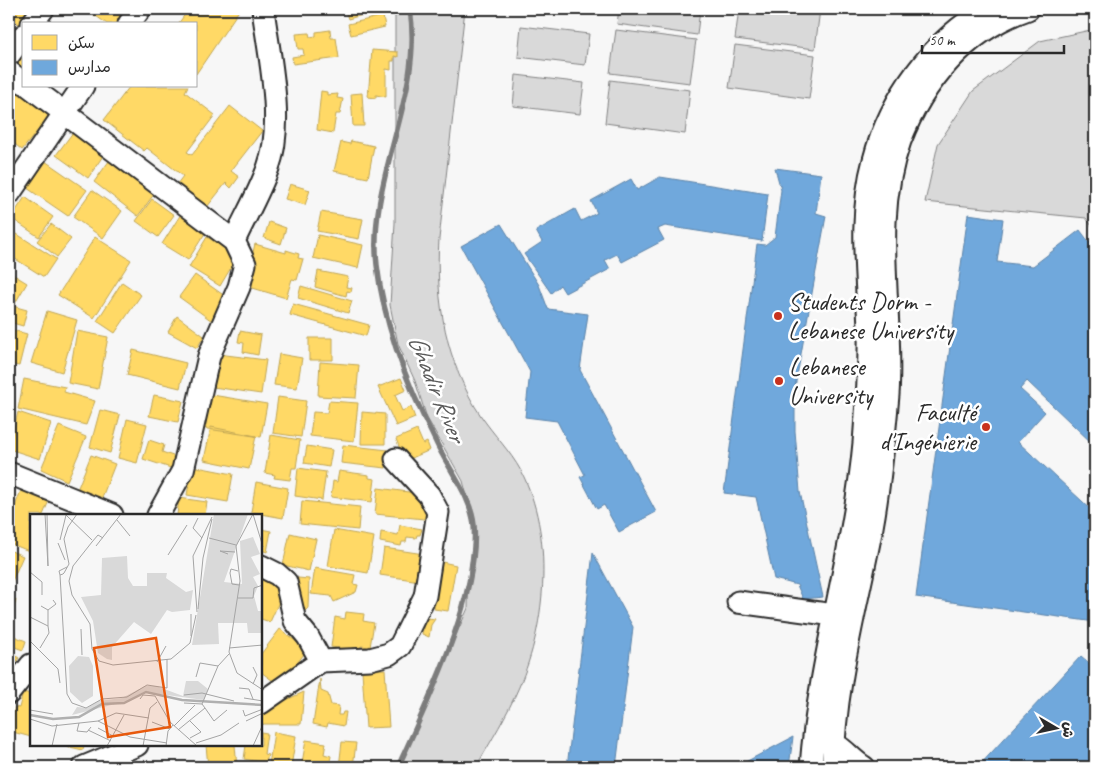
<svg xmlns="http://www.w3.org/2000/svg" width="1104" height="776" font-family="Caveat,'Playpen Sans Arabic',sans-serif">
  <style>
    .green { fill: #d9d9d9; stroke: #828282 }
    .homes { fill: #ffd966; stroke: #bfa554 }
    .schools { fill: #6fa8dc; stroke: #5b82a7 }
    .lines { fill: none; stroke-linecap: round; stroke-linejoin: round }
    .stream { stroke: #7b7b7b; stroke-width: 5.5 }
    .street-casing { stroke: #2b2b2b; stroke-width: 25 }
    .street { stroke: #fff; stroke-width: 21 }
    .poi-dot { fill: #c8321e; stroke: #fff; stroke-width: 2 }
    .labels { text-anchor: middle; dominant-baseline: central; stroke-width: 5; stroke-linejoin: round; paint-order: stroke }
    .poi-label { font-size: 25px; fill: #2b2b2b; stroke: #fff; text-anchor: start }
    .water-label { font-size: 26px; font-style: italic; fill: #5a5a5a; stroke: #fff }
    .inset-river { fill: none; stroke: #b0b0b0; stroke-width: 2.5 }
    .inset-road { fill: none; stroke: #a5a5a5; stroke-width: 1 }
    .view { fill: #e8590c; fill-opacity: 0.15; stroke: #e8590c; stroke-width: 2.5 }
    .inset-edge { fill: none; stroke: #2b2b2b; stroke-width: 2.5 }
  </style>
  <rect width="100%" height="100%" fill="#f7f7f7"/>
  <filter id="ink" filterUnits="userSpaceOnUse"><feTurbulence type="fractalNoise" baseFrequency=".02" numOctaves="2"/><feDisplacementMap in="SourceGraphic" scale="10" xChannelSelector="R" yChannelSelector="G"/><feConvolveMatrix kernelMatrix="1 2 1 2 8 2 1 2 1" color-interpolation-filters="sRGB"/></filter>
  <g filter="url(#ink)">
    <path class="green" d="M 395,9 L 465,9 L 439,239 C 435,301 446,363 481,416 C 494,435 510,451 521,471 C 554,534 547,623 519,687 C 507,715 491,741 476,767 L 398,767 L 468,608 L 469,568 L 475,526 L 463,481 L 427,418 L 415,381 L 398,344 L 390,305 L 395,223 Z
      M 619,9 L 700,9 L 697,35 L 617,24 Z
      M 739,9 L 820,9 L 815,49 L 735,39 Z
      M 521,26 L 589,34 L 585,65 L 518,57 Z
      M 1095,29 L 1095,230 L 1086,218 L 925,202 L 938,144 L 973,91 L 1040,41 Z
      M 616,30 L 696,40 L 690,83 L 610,73 Z
      M 735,45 L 815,55 L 809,99 L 729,88 Z
      M 516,75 L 584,83 L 580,114 L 513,106 Z
      M 610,80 L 690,90 L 685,134 L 605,123 Z"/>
    <path class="homes" d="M 9,9 L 36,9 L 22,27 L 9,16 Z
      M 95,9 L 134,9 L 124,24 L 107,24 L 92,13 Z
      M 189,9 L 240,9 L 196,74 L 196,24 L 178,24 Z
      M 345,9 L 384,9 L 348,19 Z
      M 383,16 L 385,27 L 351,35 L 348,24 Z
      M 330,30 L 331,38 L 336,38 L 339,58 L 293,64 L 292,57 L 304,55 L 303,49 L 298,49 L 296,34 L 309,33 L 310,37 L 316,36 L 316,32 Z
      M 24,50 L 24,72 L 11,62 Z
      M 372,50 L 398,52 L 398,57 L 394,56 L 394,61 L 391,61 L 391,70 L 386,69 L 386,97 L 376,95 L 376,98 L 368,97 Z
      M 17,81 L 52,113 L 22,150 L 9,139 L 9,91 Z
      M 130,86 L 188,86 L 185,92 L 215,115 L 187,152 L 192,155 L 230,106 L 262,131 L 231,171 L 239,177 L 231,188 L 226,183 L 207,207 L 177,184 L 183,176 L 147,148 L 144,151 L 104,120 Z
      M 321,91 L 327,92 L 327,95 L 338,94 L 337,98 L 343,99 L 340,114 L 336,114 L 333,133 L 317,130 Z
      M 362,93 L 364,126 L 353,126 L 351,94 Z
      M 74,131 L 105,153 L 88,178 L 56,155 Z
      M 351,141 L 374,146 L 368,178 L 334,171 L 341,142 L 350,144 Z
      M 112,157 L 157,190 L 138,216 L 94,182 Z
      M 45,161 L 87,190 L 68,216 L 27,188 Z
      M 290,184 L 310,190 L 305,205 L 285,199 Z
      M 92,190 L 122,211 L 103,238 L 73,217 Z
      M 25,197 L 53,217 L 39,237 L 11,218 Z
      M 152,199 L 174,215 L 158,237 L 136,221 Z
      M 321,212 L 363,219 L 359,239 L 317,231 Z
      M 181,214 L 207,230 L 188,260 L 162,244 Z
      M 269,222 L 286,228 L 281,244 L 264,238 Z
      M 51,224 L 71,239 L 57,257 L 37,241 Z
      M 9,229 L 56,259 L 44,277 L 9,255 Z
      M 318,235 L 363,245 L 358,268 L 313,258 Z
      M 95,237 L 131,260 L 94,318 L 58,295 Z
      M 207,237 L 238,256 L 220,286 L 189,267 Z
      M 255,244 L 286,253 L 286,250 L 299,254 L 298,258 L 303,259 L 297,280 L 292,279 L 286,298 L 246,286 L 255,257 L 252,256 Z
      M 318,271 L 348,277 L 346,287 L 352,288 L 351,292 L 347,291 L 346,296 L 315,287 Z
      M 9,272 L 27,283 L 14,305 L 9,301 Z
      M 195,275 L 229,299 L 212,321 L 179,297 Z
      M 122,282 L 141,295 L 115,333 L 97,321 Z
      M 301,286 L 352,301 L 348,313 L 298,298 Z
      M 293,304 L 369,325 L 366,336 L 290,315 Z
      M 9,305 L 27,310 L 23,326 L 9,322 Z
      M 47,311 L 77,320 L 62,372 L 31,363 Z
      M 177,316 L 204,336 L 197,348 L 168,332 Z
      M 9,329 L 27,334 L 19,366 L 9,364 Z
      M 77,331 L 108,337 L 98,389 L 68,383 Z
      M 240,331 L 261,335 L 258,355 L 243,352 L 244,343 L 238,342 Z
      M 309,338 L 333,338 L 333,360 L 309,360 Z
      M 133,350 L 186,363 L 180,388 L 127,375 Z
      M 210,353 L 266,360 L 261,394 L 206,386 Z
      M 279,354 L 302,358 L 297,388 L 274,385 Z
      M 320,362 L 359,365 L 356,398 L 318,396 Z
      M 401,378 L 406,390 L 395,395 L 402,411 L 411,407 L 415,418 L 396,426 L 378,387 Z
      M 24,379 L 65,387 L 64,392 L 95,401 L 86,425 L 18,409 Z
      M 206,394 L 267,404 L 261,437 L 201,428 Z
      M 154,395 L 183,401 L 178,422 L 149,416 Z
      M 278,397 L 306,401 L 301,437 L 273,433 Z
      M 329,401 L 358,403 L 354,441 L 310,436 L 313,412 L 327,413 Z
      M 100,410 L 120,415 L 110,453 L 90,447 Z
      M 18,412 L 51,423 L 40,459 L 9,449 Z
      M 362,412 L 385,414 L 385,444 L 361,444 Z
      M 127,419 L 147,424 L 137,463 L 118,458 Z
      M 59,426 L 86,437 L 67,481 L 41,469 Z
      M 211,427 L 256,436 L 249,469 L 204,460 Z
      M 417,430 L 423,444 L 427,442 L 430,450 L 405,461 L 396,439 Z
      M 271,435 L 300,440 L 296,468 L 292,468 L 290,480 L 274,478 L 275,475 L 265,473 Z
      M 149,440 L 164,445 L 162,452 L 181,459 L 177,470 L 143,459 Z
      M 343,445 L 388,450 L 386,468 L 341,463 Z
      M 307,446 L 332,450 L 329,467 L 304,463 Z
      M 91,455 L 115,464 L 101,500 L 77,490 Z
      M 192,466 L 233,474 L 228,502 L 187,495 Z
      M 298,468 L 326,472 L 322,500 L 295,496 Z
      M 339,471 L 369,475 L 369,478 L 375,479 L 372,502 L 331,497 L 333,481 L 337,482 Z
      M 256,482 L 288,488 L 283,518 L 251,512 Z
      M 23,485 L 51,496 L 43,515 L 31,515 L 29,551 L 9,543 L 9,522 Z
      M 378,488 L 424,494 L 434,520 L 375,514 Z
      M 179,498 L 207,502 L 205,515 L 177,515 Z
      M 302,501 L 360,507 L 358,530 L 300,524 Z
      M 400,525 L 422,529 L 420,535 L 417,535 L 416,538 L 407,537 L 406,542 L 402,542 L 401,546 L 380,542 L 381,532 L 398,535 Z
      M 261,529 L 271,531 L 267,552 L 261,550 Z
      M 334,530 L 374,537 L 368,573 L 328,566 Z
      M 290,533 L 316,539 L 309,571 L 283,565 Z
      M 384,548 L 424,554 L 420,581 L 380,575 Z
      M 9,550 L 23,556 L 9,588 Z
      M 442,562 L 456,565 L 448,611 L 434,609 Z
      M 315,568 L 355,575 L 353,584 L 358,585 L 356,592 L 334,602 L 331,596 L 311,594 Z
      M 261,569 L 279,588 L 277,593 L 282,595 L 270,622 L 261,619 Z
      M 287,577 L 309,579 L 308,608 L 304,612 L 299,610 Z
      M 9,598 L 16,600 L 10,622 L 9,621 Z
      M 346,612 L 364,614 L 363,621 L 374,623 L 370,647 L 361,646 L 359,655 L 345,653 L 346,649 L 331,647 L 335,617 L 345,619 Z
      M 428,618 L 435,619 L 431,625 L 429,637 L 422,634 L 425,619 L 428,620 Z
      M 280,629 L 307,650 L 280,686 L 261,672 L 261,654 Z
      M 9,634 L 26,641 L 23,650 L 9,645 Z
      M 9,651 L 19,658 L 11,670 L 9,668 Z
      M 385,669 L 389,727 L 366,728 L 362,671 Z
      M 320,679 L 321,691 L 328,694 L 331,705 L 339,706 L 338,715 L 342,715 L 343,712 L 346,712 L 344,726 L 328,723 L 327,727 L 313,724 Z
      M 23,692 L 31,694 L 31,737 L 9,731 L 15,707 L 19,708 Z
      M 304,692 L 301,724 L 261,724 L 261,711 Z
      M 261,732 L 267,733 L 264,754 L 268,755 L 266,763 L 244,759 L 246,745 L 261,745 Z
      M 274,732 L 296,736 L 291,767 L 269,765 Z
      M 306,740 L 326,743 L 324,754 L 331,756 L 329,767 L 304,767 L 305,763 L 302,763 Z
      M 342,742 L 356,743 L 353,767 L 339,767 Z
      M 61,745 L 84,745 L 83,750 Z
      M 206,745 L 235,745 L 237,767 L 208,767 Z
      M 129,753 L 133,767 L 109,767 Z"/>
    <path class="schools" d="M 775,168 L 821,174 L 816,213 L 826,216 L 795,387 L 795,431 L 800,492 L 823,597 L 803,599 L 797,585 L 774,579 L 756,497 L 724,493 L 757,244 L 765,245 L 775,237 L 781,190 Z
      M 660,177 L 768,194 L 762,241 L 665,226 L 658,229 L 664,240 L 622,262 L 617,254 L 605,260 L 610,269 L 565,293 L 560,285 L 551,293 L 524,254 L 542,242 L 536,231 L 575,209 L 581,221 L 597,213 L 591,201 L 631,179 L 637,190 Z
      M 968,214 L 1003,219 L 997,262 L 1033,266 L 1080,230 L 1095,250 L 1095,446 L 1027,381 L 1020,389 L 1045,412 L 1018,442 L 1095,513 L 1095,520 L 1092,524 L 1095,528 L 1095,622 L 916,597 Z
      M 501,224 L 539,285 L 548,309 L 588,314 L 580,370 L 656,512 L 619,532 L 604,505 L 597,509 L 580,477 L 585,475 L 557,421 L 525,417 L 530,372 L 461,246 Z
      M 593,553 L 633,627 L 616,767 L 567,767 Z
      M 1081,656 L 1095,668 L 1095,767 L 978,767 Z
      M 793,737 L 789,767 L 736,767 Z"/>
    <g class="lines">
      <path class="stream" d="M 398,767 C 427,703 480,596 474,525 C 471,496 448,468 436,442 C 408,387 384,326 377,265 C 367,178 424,96 410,9"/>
      <g class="street-casing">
        <path id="street" d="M 32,24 L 43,9
          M 129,24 L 140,9
          M 9,55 L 24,35
          M 9,72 L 24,83
          M 29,86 L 234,241
          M 9,194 L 83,86
          M 9,473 L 112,515
          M 158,515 L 183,470 L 209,356 L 239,287 L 245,264 L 234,241 C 245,217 259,193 268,168 C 285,123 269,56 263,9
          M 261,566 L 277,574 L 286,582 L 295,621 L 308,637 L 321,661
          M 738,602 L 834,615
          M 9,693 L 31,665
          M 261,703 L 321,661 L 370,659 L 389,654 L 400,646 L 425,596 L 438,512 L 429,495 L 396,459
          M 824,741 C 840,742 850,759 864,767
          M 84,767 L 137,745
          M 811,767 C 819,658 854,553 864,443 C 867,404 870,365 869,326 C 866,269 859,215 874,160 C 890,99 932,40 988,9
          M 833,767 C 834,686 857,606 872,527 C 880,484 884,439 888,395 C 894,311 870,223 900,141 C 923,81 966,30 1028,9"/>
      </g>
      <use href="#street" class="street"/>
    </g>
  </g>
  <g class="poi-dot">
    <circle cx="778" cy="316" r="5"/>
    <circle cx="779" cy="381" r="5"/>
    <circle cx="986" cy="427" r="5"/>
  </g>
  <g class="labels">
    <g class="poi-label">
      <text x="788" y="302">Students Dorm -<tspan x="788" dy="29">Lebanese University</tspan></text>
      <text x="789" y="367">Lebanese<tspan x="789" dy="29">University</tspan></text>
      <text x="976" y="413" text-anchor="end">Faculté<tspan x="976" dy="29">d'Ingénierie</tspan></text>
    </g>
    <g class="water-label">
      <text transform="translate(437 388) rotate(68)">Ghadir River</text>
    </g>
  </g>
  <g transform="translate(30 514)">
    <rect width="232" height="232" fill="#f7f7f7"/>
    <path d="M 184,0 L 218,0 L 194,68 L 212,70 L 210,27 L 223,23 L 230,40 L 221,43 L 230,60 L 223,63 L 228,72 L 224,82 L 228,97 L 232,97 L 232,119 L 218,119 L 217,109 L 188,109 L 189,130 L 162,131 ZM 97,42 L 98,64 L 103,72 L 117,72 L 117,59 L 137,59 L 136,64 L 156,78 L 163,76 L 160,96 L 142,98 L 137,96 L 121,120 L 104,108 L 82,133 L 82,146 L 77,145 L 68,139 L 63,107 L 51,83 L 71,81 L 72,44 ZM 48,142 L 59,143 L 63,152 L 63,182 L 52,189 L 40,178 L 39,152 ZM 156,167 L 168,167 L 178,175 L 174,186 L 114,178 L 97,187 L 42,201 L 47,193 L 57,194 L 68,187 L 92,184 L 115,172 L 126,172 L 153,182 Z" fill="#d9d9d9"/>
    <path class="inset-river" d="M 0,201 L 23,205 L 49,203 L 72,190 L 94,189 L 116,178 L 152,186 L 233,191"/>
    <path class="inset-road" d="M 15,0 L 18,52 L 17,0M 223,0 L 233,33M 223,0 L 206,32 L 210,67 L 199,138 L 207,159 L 233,176M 36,1 L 62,26M 168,4 L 163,14 L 172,24M 87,6 L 100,22M 179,24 L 206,31M 30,26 L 36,1M 62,28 L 43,52 L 39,67 L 42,81 L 60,110 L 62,135 L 69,147 L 83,151 L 141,145 L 160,129 L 166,101M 62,28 L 68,21 L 73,24M 28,29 L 35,46M 66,32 L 91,0M 198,40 L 190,37 L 205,38M 138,41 L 157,11M 37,53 L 29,57 L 30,61 L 33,60 L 34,59 L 39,50 L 34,25 L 38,13 L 47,0M 208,57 L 201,55 L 200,59 L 202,70 L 209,71M 0,58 L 12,68 L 12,81M 30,61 L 37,180 L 42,189 L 56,194 L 72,185 L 97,183 L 117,171 L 137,174 L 137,145M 208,84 L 223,84 L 224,74 L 233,71M 168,95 L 173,44 L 182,5M 18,96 L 26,90 L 23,86M 167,98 L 163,42 L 182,3M 0,103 L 18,112 L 18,96 L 11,92M 51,115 L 52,141M 161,122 L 161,100M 0,127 L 28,155 L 30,169M 10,134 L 19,119 L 18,112M 199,134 L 233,131M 127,148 L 136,132M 223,153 L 227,161 L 223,170M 166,163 L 170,149 L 188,152M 209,174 L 219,175 L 223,185M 154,181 L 172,179 L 204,187M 214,184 L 233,187M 110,185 L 113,181 L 125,182 L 140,208 L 167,232M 154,189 L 172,190 L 188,152 L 199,140M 175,194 L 184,207 L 197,196M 0,196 L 23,200M 213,196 L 215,202 L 233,195M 0,205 L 22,212 L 68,207 L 100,223 L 137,229M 68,207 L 86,199 L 119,204M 160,207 L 171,218 L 160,224M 216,207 L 233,199M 122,208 L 140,215M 49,209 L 47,217 L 57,218 L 61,213M 144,212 L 165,191M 68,214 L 83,222M 58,216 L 81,227M 148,216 L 175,194 L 172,190M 166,229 L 191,221 L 209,209M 22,232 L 27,210M 77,232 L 94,201M 113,232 L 120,194 L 127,188M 136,232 L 138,217 L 143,211M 223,232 L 233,210"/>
    <path class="view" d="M 126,124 L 140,213 L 78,223 L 64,134 Z"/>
    <rect width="232" height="232" class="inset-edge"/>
  </g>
  <rect width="1104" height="776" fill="none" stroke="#fff" stroke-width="30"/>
  <rect x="15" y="15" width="1074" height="746" fill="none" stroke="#2b2b2b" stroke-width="2" filter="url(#ink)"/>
  <rect x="22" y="22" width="175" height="65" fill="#ffffff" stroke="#aaaaaa"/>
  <rect x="32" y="35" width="25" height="15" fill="#ffd966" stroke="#aaaaaa"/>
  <text x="68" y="48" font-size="15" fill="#2b2b2b">سكن</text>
  <rect x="32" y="60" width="25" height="15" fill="#6fa8dc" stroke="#aaaaaa"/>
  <text x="68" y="72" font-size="15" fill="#2b2b2b">مدارس</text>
  <g transform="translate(1056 728) rotate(99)" stroke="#ffffff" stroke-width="4" paint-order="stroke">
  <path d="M0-4L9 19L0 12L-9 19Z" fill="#2b2b2b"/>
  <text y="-8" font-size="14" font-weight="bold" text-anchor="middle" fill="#2b2b2b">ش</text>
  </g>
  <path d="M922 45v8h142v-8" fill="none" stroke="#2b2b2b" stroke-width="2.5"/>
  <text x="929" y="45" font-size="15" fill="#2b2b2b" stroke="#ffffff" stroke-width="4" paint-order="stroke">50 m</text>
</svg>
